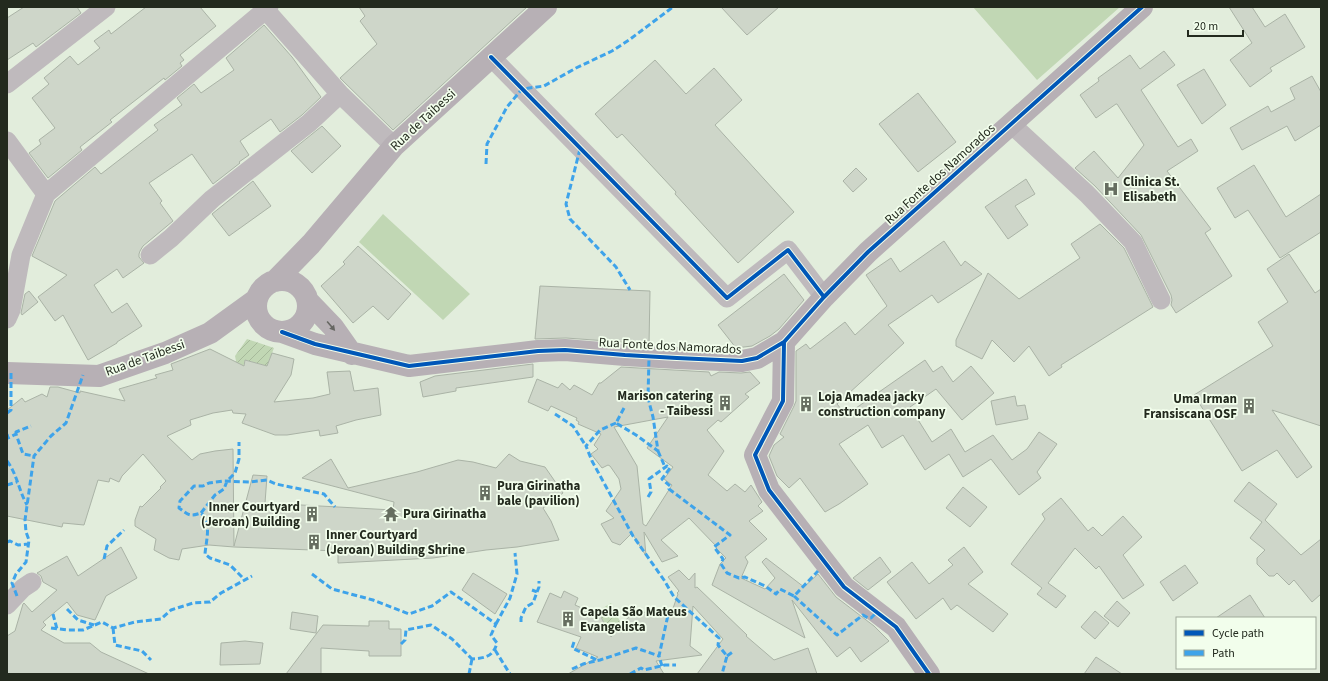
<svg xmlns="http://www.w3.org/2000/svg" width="1328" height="681" font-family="'Source Sans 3',sans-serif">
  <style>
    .park { fill: #c1d7b4 }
    .garden { fill: url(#garden-furrows) }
    .building { fill: #ced6c9; stroke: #aab3a6; fill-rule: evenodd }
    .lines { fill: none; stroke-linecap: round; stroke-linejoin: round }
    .street { stroke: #bfbabd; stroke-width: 19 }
    .secondary { stroke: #b7b0b5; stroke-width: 22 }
    .quiet { stroke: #3ea3ea; stroke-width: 3; stroke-dasharray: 6 3; stroke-linecap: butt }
    .cycleway-casing { stroke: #f2feec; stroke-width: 6 }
    .cycleway { stroke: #0057b8; stroke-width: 4 }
    .oneway { fill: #666662 }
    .labels { text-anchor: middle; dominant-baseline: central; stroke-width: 3.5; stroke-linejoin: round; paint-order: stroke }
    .street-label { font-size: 13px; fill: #232a1e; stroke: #f2feec }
    .poi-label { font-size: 13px; font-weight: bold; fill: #232a1e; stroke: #f2feec; text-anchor: start }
  </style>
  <defs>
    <pattern id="garden-furrows" width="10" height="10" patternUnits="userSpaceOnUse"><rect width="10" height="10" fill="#c1d7b4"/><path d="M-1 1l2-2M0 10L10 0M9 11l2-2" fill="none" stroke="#a6b99a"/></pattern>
  </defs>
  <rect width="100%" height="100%" fill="#e2eddc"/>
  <path class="park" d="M 973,7 L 1120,7 L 1037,80 Z
    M 383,214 L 470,294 L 443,320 L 359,242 Z"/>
  <path class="garden" d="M 247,339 L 274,348 L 267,366 L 245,360 L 239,382 L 230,369 L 236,361 L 235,356 Z
    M 611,603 L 623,628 L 613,635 L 609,632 L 598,611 Z"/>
  <path class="building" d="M 24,7 L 77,7 L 81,13 L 36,47 L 33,43 L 7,60 L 7,18 Z
    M 146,7 L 200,7 L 216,26 L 180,55 L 184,60 L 180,63 L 182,66 L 165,80 L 164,78 L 110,120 L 112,122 L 80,147 L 82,150 L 48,178 L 29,153 L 41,144 L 39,140 L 55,128 L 32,98 L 49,84 L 44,78 L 70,56 L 78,65 L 100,48 L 94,41 L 109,30 L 111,34 Z
    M 359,7 L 527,7 L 393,130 L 340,78 L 377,44 L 360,21 L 365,16 Z
    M 721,7 L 779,7 L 747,35 Z
    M 1229,7 L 1252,7 L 1265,27 L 1285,14 L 1305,47 L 1270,68 L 1272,71 L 1250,87 L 1230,60 L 1252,43 Z
    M 264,25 L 292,57 L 321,97 L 302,115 L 280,132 L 271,119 L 240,141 L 249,155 L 239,162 L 240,163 L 213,184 L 192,154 L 149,183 L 162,201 L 160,203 L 173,221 L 143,246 L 140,251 L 139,254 L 139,257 L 144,263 L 123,278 L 117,269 L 94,285 L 112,313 L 127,303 L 142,326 L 117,342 L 117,343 L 88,360 L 63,315 L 55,321 L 38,297 L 67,275 L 32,256 L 55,201 L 95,167 L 101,174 L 158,130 L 154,125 L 182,105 L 177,98 L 194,84 L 201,93 L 234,70 L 226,58 Z
    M 1164,51 L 1175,65 L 1141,90 L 1178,147 L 1191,139 L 1198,151 L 1167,171 L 1211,229 L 1205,233 L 1232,276 L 1176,313 L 1171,305 L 1172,300 L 1171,295 L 1141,235 L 1095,186 L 1075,168 L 1094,151 L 1118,178 L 1144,145 L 1117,104 L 1116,104 L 1096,118 L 1080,95 L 1099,81 L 1098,78 L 1130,55 L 1140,69 Z
    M 655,60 L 686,94 L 714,68 L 742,100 L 715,125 L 794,212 L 738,263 L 675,194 L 676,192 L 622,134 L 617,138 L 595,114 Z
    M 1204,69 L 1226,105 L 1202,124 L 1177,85 Z
    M 1312,76 L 1321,92 L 1321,125 L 1295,141 L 1287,126 L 1242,150 L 1230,128 L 1268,106 L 1271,112 L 1295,99 L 1290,88 Z
    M 918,93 L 956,142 L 918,172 L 879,124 Z
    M 322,126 L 341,146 L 312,173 L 291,151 Z
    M 1254,165 L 1286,217 L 1321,194 L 1321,232 L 1280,258 L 1248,210 L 1235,218 L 1217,188 Z
    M 856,168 L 867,179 L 853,192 L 843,181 Z
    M 1026,179 L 1035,194 L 1015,206 L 1028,225 L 1008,239 L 985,207 Z
    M 253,181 L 271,206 L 229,236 L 212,214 Z
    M 1100,224 L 1124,248 L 1153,307 L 1061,365 L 1062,367 L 1049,376 L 1029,346 L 1014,362 L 992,340 L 982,359 L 956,346 L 956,340 L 988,273 L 1019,299 L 1080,258 L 1071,244 Z
    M 944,241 L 961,266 L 965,261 L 982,274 L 938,303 L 932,295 L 888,325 L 904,343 L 837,404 L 846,415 L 925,360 L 933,372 L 942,366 L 953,382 L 971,366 L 994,393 L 962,420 L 936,389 L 910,407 L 932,442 L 951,429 L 965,452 L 993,435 L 1012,460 L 1027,449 L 1039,432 L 1057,444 L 1037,472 L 1041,478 L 1019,495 L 991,459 L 963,477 L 949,454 L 925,470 L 903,435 L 882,448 L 868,425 L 839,444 L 868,484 L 839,504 L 825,512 L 800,478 L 789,488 L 777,476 L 769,456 L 774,445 L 784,437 L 780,434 L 794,406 L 796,401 L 796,351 L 806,344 L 810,349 L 845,322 L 855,335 L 887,306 L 866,275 L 891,258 L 900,272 Z
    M 358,246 L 411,294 L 388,320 L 373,306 L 353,323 L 321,286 L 345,264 L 343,262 Z
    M 1289,254 L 1315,293 L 1321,289 L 1321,426 L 1272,410 L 1312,467 L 1297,478 L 1277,450 L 1242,471 L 1194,395 L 1273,346 L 1258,322 L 1288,302 L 1267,269 Z
    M 784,274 L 804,300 L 779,329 L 770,336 L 752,346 L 736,348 L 718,325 Z
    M 540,286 L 650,291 L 649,344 L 566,338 L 535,339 Z
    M 29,291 L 38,302 L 22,315 L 21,313 L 25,294 Z
    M 210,349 L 244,366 L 245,360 L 267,366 L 272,353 L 294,359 L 291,375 L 274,402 L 313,398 L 330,394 L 327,372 L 350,371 L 354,391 L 378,388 L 381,415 L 356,420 L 336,426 L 338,433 L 320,436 L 319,430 L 287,435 L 275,435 L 242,423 L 246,414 L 233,413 L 232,410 L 213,413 L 190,420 L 191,425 L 167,436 L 192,460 L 200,454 L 215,451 L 233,449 L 234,546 L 253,475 L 267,476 L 265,503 L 393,510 L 394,502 L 302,478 L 331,459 L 348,488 L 417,472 L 458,460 L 473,462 L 496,468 L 509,454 L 520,461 L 545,467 L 563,493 L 543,508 L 551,521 L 559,540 L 517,547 L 486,550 L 433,558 L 338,563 L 338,551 L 234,547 L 209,545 L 182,549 L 179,560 L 169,558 L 154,550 L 156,539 L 135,526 L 135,520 L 140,506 L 142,507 L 161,488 L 160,487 L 166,481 L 143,454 L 122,476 L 119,482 L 110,478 L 109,482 L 98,480 L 84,525 L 63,523 L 62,527 L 7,516 L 7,410 L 22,398 L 25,402 L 42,394 L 47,397 L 50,387 L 58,387 L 80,393 L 80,391 L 125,401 L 119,389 L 157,378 L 155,375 L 173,370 L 171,364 Z
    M 533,364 L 533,377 L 456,388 L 456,391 L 423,397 L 420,382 L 435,376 Z
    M 621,367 L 709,372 L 711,376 L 719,372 L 741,373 L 750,372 L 760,383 L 745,394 L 749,397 L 721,422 L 718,420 L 707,430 L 724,451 L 708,475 L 727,491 L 735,484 L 745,492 L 751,485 L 762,502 L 758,506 L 763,511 L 749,521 L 767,539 L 745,557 L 748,562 L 741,578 L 765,589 L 775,578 L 762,562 L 766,558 L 804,587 L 818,574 L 836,597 L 874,626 L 889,641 L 861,662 L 850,647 L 837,657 L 792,600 L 805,638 L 712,585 L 720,564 L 726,558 L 716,548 L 717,547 L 689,518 L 661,540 L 678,556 L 662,562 L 644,532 L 646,556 L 632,533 L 620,545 L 612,542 L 601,524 L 614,518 L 606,511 L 621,489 L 619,479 L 610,466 L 608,465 L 602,468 L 591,454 L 598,449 L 594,445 L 601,434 L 578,424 L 579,422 L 576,420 L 577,418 L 551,406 L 548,411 L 528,402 L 537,379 L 558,388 L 562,383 L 570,390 L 574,385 L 592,395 L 599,383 L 601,383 ZM 668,417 L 647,448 L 673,467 L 664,479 L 672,485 L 646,526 L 643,524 L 637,466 L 614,427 Z
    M 1015,396 L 1017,406 L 1025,405 L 1028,419 L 996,425 L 991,401 Z
    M 1249,482 L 1277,504 L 1265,520 L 1301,555 L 1321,539 L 1321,594 L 1312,602 L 1294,580 L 1289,585 L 1277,573 L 1274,576 L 1269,576 L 1257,564 L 1257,558 L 1265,550 L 1250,538 L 1262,522 L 1234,501 Z
    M 963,487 L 987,507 L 970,527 L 946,508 Z
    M 1061,498 L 1088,531 L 1093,527 L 1102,536 L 1123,516 L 1142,537 L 1123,555 L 1144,585 L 1123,599 L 1099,566 L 1096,569 L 1075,548 L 1048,583 L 1066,596 L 1056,608 L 1037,594 L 1042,588 L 1011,564 L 1045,519 L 1042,514 Z
    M 121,547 L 137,578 L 106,596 L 95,620 L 77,615 L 67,602 L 43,622 L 46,625 L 41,630 L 64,643 L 90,643 L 101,652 L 149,674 L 7,674 L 7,636 L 15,631 L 23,604 L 24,603 L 32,612 L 57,590 L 43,582 L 41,576 L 37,573 L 67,556 L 78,576 Z
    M 964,547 L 983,572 L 968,584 L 1008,614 L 993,632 L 957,605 L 951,610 L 943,598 L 916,619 L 887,582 L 912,562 L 929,584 L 953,565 L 948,560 Z
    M 880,557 L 891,572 L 868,590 L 853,578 Z
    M 1185,565 L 1198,583 L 1173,601 L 1160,582 Z
    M 679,570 L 689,580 L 695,573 L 695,588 L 697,587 L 747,635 L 746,636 L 774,660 L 808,648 L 817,674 L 697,674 L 723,639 L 693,606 L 690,646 L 702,655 L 656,661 L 664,674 L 568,674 L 598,657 L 576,648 L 581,637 L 537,622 L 550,593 L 561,598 L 564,591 L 578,598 L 575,605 L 593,613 L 598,611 L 611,637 L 633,612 L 640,614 L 653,609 L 670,617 L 678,594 L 677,593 L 679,591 L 668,577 Z
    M 473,573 L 507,594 L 495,614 L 462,590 Z
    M 1250,595 L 1265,618 L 1216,618 Z
    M 1117,601 L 1130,613 L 1118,627 L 1104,616 Z
    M 1095,611 L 1109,623 L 1095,639 L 1081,627 Z
    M 292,612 L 318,616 L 316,633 L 290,629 Z
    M 369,621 L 389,621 L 389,629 L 401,629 L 401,656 L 369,656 L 369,651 L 321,648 L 321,674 L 286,674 L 323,625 L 369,626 Z
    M 245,641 L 263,643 L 260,664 L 220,665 L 221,643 Z
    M 1096,657 L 1122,674 L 1084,674 Z"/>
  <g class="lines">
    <path class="street" d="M 263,7 L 340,94 L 394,146
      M 491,57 L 727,298 L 788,250 L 824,297
      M 7,84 L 106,7
      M 1011,124 L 1087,194 L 1133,242 L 1161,300
      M 7,141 L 46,194 L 269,7
      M 150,255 L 171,238 L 212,199 L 309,123 L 340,94
      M 7,319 L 11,310 L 21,255 L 46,194
      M 7,605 L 23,588 L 32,582"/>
    <path class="secondary" d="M256 306a26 26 0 1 1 52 0a26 26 0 1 1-52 0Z
      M 275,281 L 311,244 L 394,146 L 546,7
      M 308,301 L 333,327 L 352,354
      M 282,332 L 315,344 L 409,366 L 538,351 L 565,350 L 625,355 L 677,358 L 742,361 L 757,358 L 784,342 L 824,297 L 868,252 L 1142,7
      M 784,342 L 783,401 L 755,455 L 769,490 L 844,587 L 896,627 L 929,674
      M 7,373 L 99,376 L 165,353 L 210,333 L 257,299"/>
    <path class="quiet" d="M 580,149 L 566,204 L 570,219 L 616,267 L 630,290
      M 486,164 L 487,144 L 507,107 L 522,89 L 544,86 L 576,68 L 612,51 L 629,40 L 673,7
      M 624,408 L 616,423 L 636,435 L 658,451 L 653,417 L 648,398 L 649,357
      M 7,413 L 11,410 L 11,372
      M 555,414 L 573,426 L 586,446
      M 616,423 L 600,430 L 586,446 L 592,461 L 633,536 L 664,580 L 674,597 L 719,638 L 718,645 L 727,656 L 722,674
      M 7,434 L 8,438 L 16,434 L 23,454 L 34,456
      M 16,434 L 16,432 L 31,426
      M 658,451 L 665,467
      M 7,461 C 17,474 19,491 27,505
      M 7,485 L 17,482
      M 648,497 L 651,492 L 649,479 L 667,466 L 670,468 L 662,479 L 670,486 L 669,489 L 730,535 L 714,547 L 723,559 L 721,564 L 727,573 L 739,578 L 745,577 L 765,586 L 776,594 L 780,589 L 794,596 L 818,571
      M 201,513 L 215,495 L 224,489 L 227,481 L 235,473 L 239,459 L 239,442
      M 7,542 L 10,541 L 18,545 L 28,544
      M 104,559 L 107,546 L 124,530
      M 312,574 L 332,589 L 373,600 L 409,614 L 432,606 L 451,592 L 496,624 L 491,635 L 497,643 C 493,657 485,658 472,659
      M 242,577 L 230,565 L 210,558 L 205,554 C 206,541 212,522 201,513 C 189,517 189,515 179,508 L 180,501 L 194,486 L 203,486 L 209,483 L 223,481 L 249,482 L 267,480 L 276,484 L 324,494 L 335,507
      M 537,592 L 539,587 L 539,581
      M 17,596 L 12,583 L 16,574 L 26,562 L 29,540 L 26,532 L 25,520 L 34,456 L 51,436 L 66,423 L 83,375
      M 794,596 L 837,635 L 863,615 L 868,618 L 871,618 L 877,612
      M 67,609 L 78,620 L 94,625
      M 53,614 L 57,629
      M 521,622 L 521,618 L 526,607 L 533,603 L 537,592 L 532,590
      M 496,624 L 510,598 L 517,574 L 515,553
      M 51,628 L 68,630 L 83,630 L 102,622 L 113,628 L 135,622 L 161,619 L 171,610 L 193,603 L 210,602 L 221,593 L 252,576
      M 113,628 L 115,645 L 142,651 L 151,660
      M 574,642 L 572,648 L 597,660
      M 401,644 L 405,640 L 406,630 L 431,625 L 452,639 L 472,659
      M 495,650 L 510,674
      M 727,656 L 734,651
      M 662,666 L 659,656 L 668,615
      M 572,669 L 583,664 L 600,660 L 636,648 L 659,656
      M 469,674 L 472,659
      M 630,674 L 641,668 L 644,670 L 665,665 L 676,665"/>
    <g class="cycleway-casing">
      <path id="cycleway" d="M 491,57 L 727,298 L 788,250 L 824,297
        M 282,332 L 315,344 L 409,366 L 538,351 L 565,350 L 625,355 L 677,358 L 742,361 L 757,358 L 784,342 L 824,297 L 868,252 L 1142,7
        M 784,342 L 783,401 L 755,455 L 769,490 L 844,587 L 896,627 L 929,674"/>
    </g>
    <use href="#cycleway" class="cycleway"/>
  </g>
  <defs><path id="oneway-solid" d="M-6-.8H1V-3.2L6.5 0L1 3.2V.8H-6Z"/></defs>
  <use class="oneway" href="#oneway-solid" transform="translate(331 326) rotate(50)"/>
  <defs>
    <g id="hospital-bare" transform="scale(1.2)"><path d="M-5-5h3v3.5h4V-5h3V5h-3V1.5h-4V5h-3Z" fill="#666e60" stroke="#f2feec" stroke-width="2.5" paint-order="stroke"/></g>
    <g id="building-bare" transform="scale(1.2)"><path d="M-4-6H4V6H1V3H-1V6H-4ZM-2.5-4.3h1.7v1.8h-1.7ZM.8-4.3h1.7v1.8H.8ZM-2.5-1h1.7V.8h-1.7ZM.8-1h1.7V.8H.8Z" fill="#666e60" stroke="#f2feec" stroke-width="2.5" paint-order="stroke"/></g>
    <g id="temple-bare" transform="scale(1.2)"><path d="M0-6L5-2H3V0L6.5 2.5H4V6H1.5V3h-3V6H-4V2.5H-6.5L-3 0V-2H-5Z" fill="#666e60" stroke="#f2feec" stroke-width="2.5" paint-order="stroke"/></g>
  </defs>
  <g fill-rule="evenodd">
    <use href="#hospital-bare" x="1111" y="189"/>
    <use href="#building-bare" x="725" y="403"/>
    <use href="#building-bare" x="806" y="404"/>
    <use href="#building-bare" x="1249" y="406"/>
    <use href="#building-bare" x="485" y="493"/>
    <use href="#building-bare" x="312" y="514"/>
    <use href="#temple-bare" x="391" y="514"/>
    <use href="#building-bare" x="314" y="542"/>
    <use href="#building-bare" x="568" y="619"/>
  </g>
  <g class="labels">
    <g class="street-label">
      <text transform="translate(423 120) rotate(-43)">Rua de Taibessi</text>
      <text transform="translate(940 174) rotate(-42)">Rua Fonte dos Namorados</text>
      <text transform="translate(670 346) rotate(3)">Rua Fonte dos Namorados</text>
      <text transform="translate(145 358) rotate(-20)">Rua de Taibessi</text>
    </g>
    <g class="poi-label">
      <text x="1123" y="182">Clinica St.<tspan x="1123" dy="15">Elisabeth</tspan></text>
      <text x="713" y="396" text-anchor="end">Marison catering<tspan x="713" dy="15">- Taibessi</tspan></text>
      <text x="818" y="397">Loja Amadea jacky<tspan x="818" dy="15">construction company</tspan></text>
      <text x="1237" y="399" text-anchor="end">Uma Irman<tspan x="1237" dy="15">Fransiscana OSF</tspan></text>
      <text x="497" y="486">Pura Girinatha<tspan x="497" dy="15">bale (pavilion)</tspan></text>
      <text x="300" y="507" text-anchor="end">Inner Courtyard<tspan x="300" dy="15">(Jeroan) Building</tspan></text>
      <text x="403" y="514">Pura Girinatha</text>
      <text x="326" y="535">Inner Courtyard<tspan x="326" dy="15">(Jeroan) Building Shrine</tspan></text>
      <text x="580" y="612">Capela São Mateus<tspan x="580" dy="15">Evangelista</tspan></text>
    </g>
  </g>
  <rect width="1328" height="681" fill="none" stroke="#232a1e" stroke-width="16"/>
  <rect x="1176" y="617" width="140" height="52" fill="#f2feec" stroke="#9fa99a"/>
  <rect x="1184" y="630" width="20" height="6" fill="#0057b8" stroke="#9fa99a"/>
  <text x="1212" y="637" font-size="12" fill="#232a1e">Cycle path</text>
  <rect x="1184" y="650" width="20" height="6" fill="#3ea3ea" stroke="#9fa99a"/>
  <text x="1212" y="657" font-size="12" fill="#232a1e">Path</text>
  <path d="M1188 30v6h55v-6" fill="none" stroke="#232a1e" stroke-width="2"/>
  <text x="1194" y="30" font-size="12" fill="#232a1e" stroke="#f2feec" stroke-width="3" paint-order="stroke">20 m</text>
</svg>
